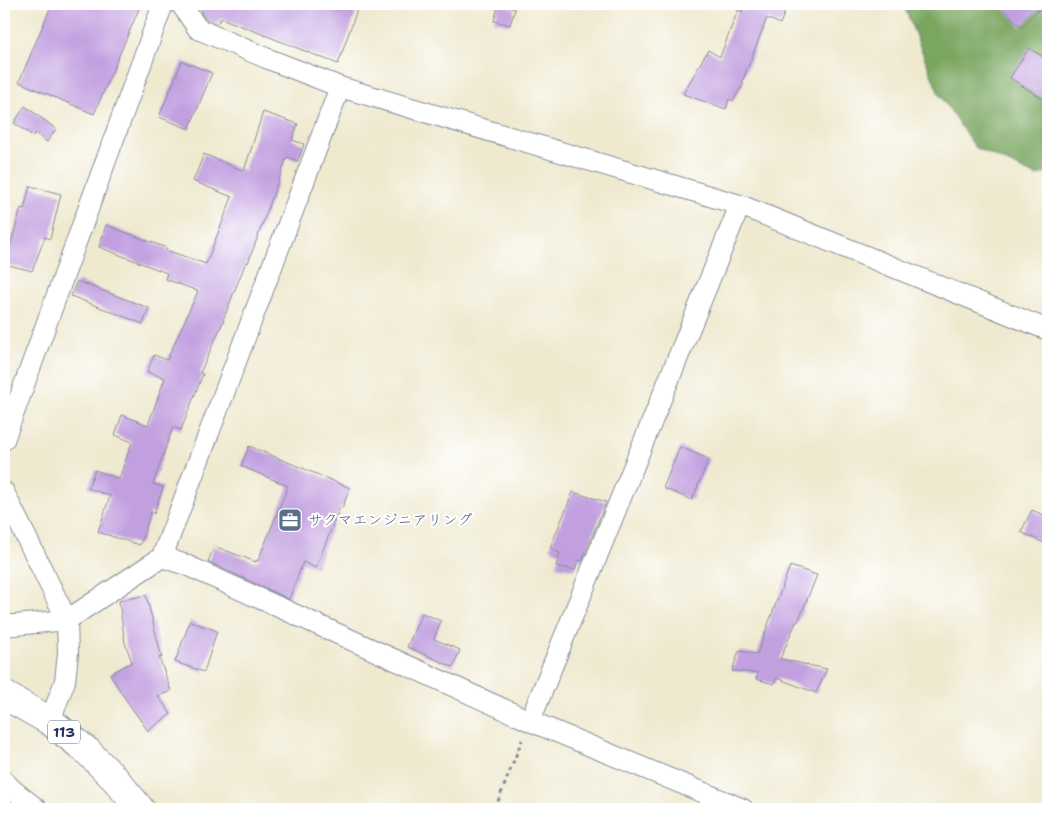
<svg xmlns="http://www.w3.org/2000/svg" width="1052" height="813" font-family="'Shantell Sans','Klee One',sans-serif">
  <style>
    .forest { fill: #7aa660; stroke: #4a6a5f }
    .building { fill: #c2a0e0 }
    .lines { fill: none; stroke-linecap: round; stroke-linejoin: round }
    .minor-casing { stroke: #858c96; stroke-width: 22 }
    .trunk-casing { stroke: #858c96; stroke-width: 30 }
    .path { stroke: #858c96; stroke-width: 3; stroke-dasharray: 4 4; stroke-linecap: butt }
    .minor { stroke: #fff; stroke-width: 20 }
    .trunk { stroke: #fff; stroke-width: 28 }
    .labels { text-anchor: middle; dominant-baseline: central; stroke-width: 4; stroke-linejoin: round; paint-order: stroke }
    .shield { fill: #fff; stroke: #5f6d8e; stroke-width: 1 }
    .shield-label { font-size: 14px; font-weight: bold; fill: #1b2f5e }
    .service-label { font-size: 15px; fill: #4e5e75; stroke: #fff; text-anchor: start }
  </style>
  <rect width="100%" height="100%" fill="#fff"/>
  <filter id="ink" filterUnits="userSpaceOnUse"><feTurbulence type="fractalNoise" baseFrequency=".02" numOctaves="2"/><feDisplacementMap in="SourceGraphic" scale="10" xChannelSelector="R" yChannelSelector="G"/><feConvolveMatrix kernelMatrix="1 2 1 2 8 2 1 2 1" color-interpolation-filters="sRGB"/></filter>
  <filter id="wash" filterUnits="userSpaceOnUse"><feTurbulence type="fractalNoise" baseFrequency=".0096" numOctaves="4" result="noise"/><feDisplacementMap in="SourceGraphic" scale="20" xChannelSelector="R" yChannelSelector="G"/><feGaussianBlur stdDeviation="1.12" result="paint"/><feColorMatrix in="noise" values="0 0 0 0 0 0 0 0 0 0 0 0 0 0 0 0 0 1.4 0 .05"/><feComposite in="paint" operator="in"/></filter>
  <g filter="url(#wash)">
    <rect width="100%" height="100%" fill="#efe9cf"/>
    <path class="forest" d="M 903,4 L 1048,4 L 1048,172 L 1036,176 L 975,147 L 939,94 Z"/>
    <g id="blocks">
      <path class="building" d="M 52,4 L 141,4 L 94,114 L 19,82 Z
        M 195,4 L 359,4 L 338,64 L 221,18 L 217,24 L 206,19 L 201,13 L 203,11 L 199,9 Z
        M 499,4 L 515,9 L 510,25 L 494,21 Z
        M 734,4 L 788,4 L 780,24 L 767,18 L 742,82 L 744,83 L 733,101 L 729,99 L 726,109 L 683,94 L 708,50 L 720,57 L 738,10 L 742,12 L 743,8 Z
        M 999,4 L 1044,4 L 1021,27 Z
        M 1029,48 L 1048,60 L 1048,102 L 1010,78 Z
        M 182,61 L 212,73 L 189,129 L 159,117 Z
        M 25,106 L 56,129 L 47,142 L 35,133 L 33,136 L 14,123 Z
        M 263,112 L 298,124 L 292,140 L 304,144 L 298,161 L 287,157 L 248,263 L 246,262 L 223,320 L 224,320 L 200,373 L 203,374 L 181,430 L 173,427 L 153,484 L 163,487 L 154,514 L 151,512 L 140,545 L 98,532 L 110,496 L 88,488 L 95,470 L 119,479 L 132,442 L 115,435 L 122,415 L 148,425 L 165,378 L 147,372 L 154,355 L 167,360 L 198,291 L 165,279 L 167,273 L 99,247 L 106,225 L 167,248 L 166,250 L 206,264 L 232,197 L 193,181 L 204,154 L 244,171 Z
        M 30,186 L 61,194 L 50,239 L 45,237 L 32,271 L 5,264 L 21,208 L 24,209 Z
        M 77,281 L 149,308 L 143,324 L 71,296 Z
        M 249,446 L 350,488 L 342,508 L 340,507 L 316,568 L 303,562 L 289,599 L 208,562 L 214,546 L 256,562 L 256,560 L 258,561 L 288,486 L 241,466 Z
        M 680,447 L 709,459 L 692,500 L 663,488 Z
        M 573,492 L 606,502 L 582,561 L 578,560 L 575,570 L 556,566 L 560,553 L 550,548 Z
        M 1032,510 L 1048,517 L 1048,545 L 1021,532 Z
        M 790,566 L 817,575 L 798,622 L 796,622 L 780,659 L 827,669 L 816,693 L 777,678 L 774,684 L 756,679 L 758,673 L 732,671 L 739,651 L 757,654 Z
        M 146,595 L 162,658 L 159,657 L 171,691 L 158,696 L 171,714 L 148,731 L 122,694 L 110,674 L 132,662 L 125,643 L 119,601 Z
        M 422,613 L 441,621 L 434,639 L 460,650 L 453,667 L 407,647 Z
        M 190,621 L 217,631 L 204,672 L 175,662 Z"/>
    </g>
  </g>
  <g filter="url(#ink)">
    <use href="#blocks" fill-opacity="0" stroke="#858c96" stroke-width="1"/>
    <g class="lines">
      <g class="minor-casing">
        <path id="minor" d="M 181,4 L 198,29 L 266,58 L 340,87 L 740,205 L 1048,330
          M 4,440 L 163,4
          M 4,492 L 67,620 L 68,653 L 65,681 L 50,721
          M 162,557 L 186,565 L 530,721 L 743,809
          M 4,626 L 67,620 L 162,557 L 340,87
          M 530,721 L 740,205
          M 4,781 L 13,790 L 37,809"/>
      </g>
      <g class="trunk-casing">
        <path id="trunk" d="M 4,695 L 50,721 L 87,751 L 116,780 L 140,809"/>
      </g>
      <path class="path" d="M 495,809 L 522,740"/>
      <use href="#minor" class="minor"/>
      <use href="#trunk" class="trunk"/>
    </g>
  </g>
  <defs>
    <g id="office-square" transform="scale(1.25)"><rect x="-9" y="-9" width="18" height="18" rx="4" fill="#5c6f8a" stroke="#fff"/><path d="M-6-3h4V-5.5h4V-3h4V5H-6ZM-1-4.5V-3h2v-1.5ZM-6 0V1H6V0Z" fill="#fff"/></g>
  </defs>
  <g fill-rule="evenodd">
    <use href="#office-square" x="290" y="520"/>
  </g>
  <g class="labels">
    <rect class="shield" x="48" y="720.5" width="32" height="23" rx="4"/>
    <g class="shield-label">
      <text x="64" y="732">113</text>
    </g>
    <g class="service-label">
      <text x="308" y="520">サクマエンジニアリング</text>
    </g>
  </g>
  <rect width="1052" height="813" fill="none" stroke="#fff" stroke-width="20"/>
</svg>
